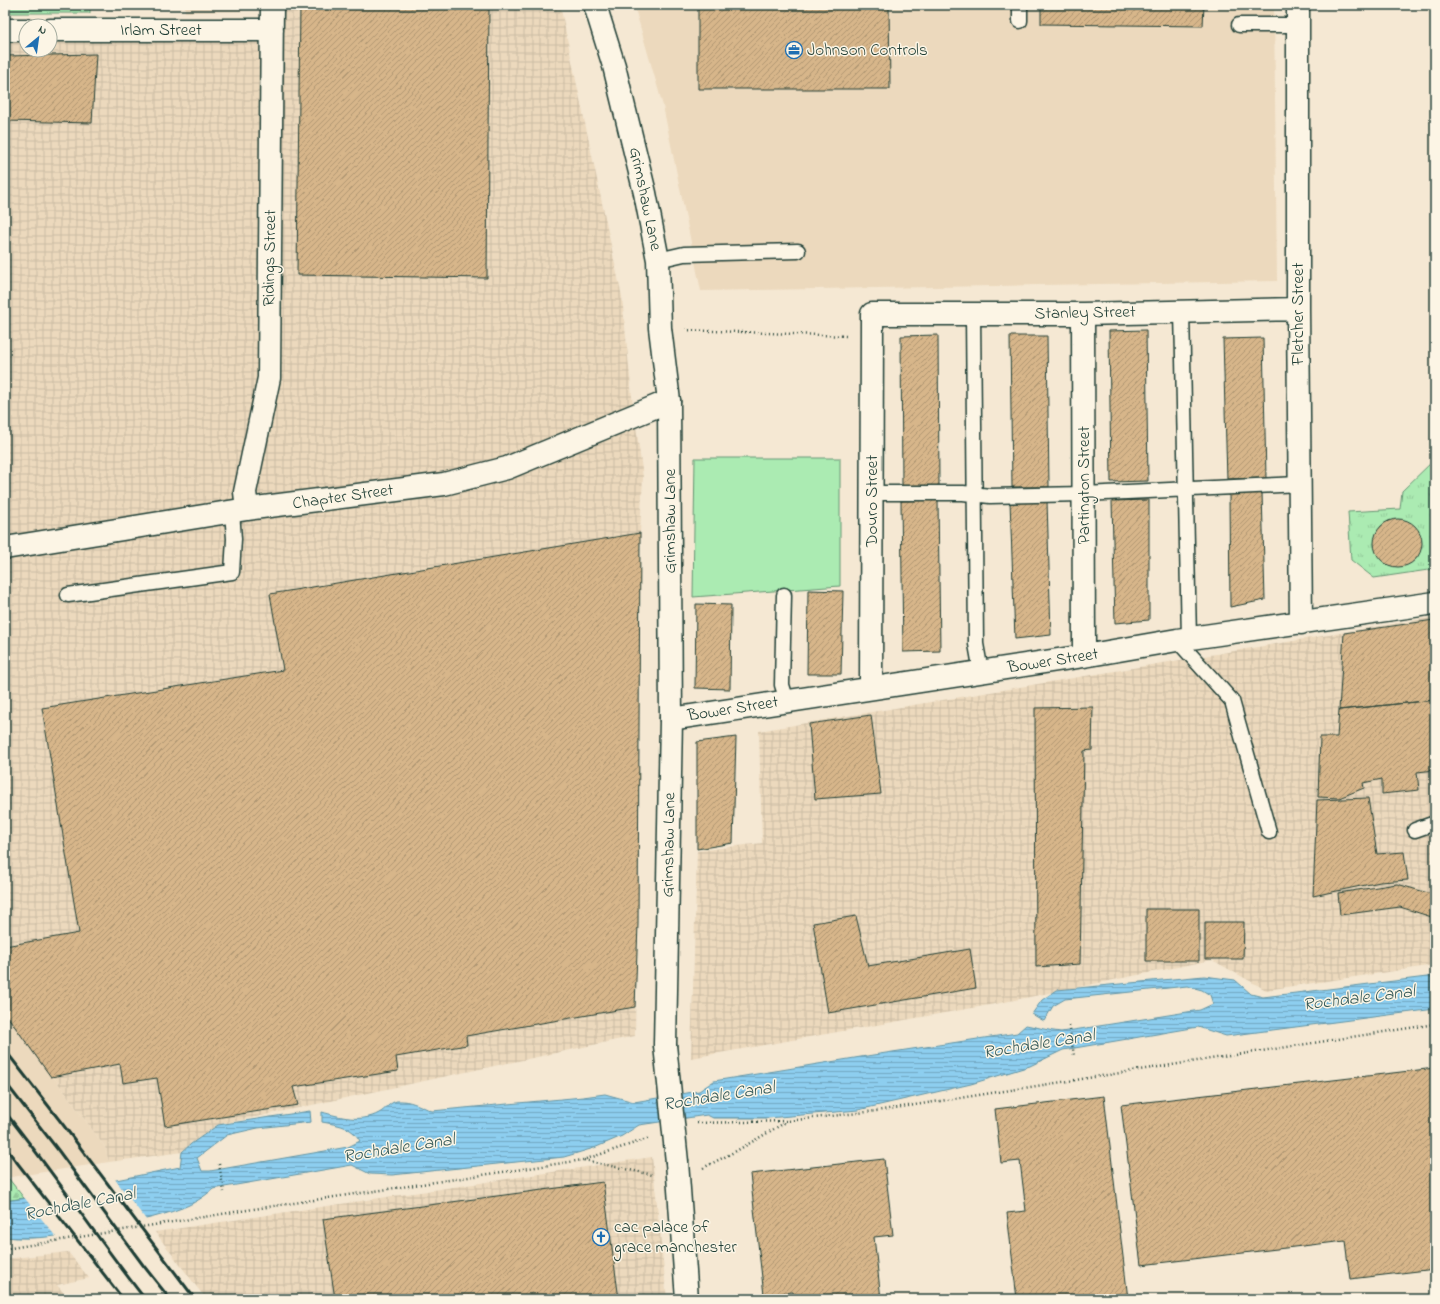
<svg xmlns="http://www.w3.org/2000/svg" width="1440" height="1304" font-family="'Indie Flower',sans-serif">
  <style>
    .built { fill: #ecd9bd }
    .industrial { fill: url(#industrial-grid) }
    .grass { fill: url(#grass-tufts); stroke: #659473 }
    .forest { fill: url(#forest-firs); stroke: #659473 }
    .park { fill: #abebb2; stroke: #659473 }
    .water { fill: url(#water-rules); stroke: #6194a4 }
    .pier { fill: #f5e8d3 }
    .building { fill: url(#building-hatch); stroke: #1f3d34 }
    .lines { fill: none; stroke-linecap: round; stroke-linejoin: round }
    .lane-casing { stroke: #1f3d34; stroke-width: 17 }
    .street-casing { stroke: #1f3d34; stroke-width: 25 }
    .secondary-casing { stroke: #1f3d34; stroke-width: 25 }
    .path { stroke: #1f3d34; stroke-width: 2.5; stroke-dasharray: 1 3; stroke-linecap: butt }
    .lane { stroke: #fcf5e5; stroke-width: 14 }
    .street { stroke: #fcf5e5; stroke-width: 22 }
    .secondary { stroke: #fcf5e5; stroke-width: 22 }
    .rail { stroke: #1f3d34; stroke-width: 3 }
    .secondary-bridge-casing { stroke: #1f3d34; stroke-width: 25; stroke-linecap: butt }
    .secondary-bridge { stroke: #fcf5e5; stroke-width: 22 }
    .labels { text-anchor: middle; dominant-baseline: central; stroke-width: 3; stroke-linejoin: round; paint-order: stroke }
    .street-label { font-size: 17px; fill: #1f3d34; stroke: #fcf5e5 }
    .poi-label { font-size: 17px; fill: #1f3d34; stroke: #fcf5e5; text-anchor: start }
    .water-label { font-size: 18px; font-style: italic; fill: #355a59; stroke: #fcf5e5 }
  </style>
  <defs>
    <pattern id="industrial-grid" width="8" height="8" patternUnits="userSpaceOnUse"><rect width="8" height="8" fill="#ecd9bd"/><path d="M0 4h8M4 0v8" fill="none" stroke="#cabba3"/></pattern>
    <pattern id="grass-tufts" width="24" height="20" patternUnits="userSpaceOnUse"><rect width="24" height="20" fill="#abebb2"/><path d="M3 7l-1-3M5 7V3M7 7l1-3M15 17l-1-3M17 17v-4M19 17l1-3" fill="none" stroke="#93ca9a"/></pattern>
    <pattern id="forest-firs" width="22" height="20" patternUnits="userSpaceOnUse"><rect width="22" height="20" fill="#abebb2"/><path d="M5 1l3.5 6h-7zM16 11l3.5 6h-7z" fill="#93ca9a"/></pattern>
    <pattern id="water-rules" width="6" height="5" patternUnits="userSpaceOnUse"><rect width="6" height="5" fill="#8dceef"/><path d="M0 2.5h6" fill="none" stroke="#73a8c2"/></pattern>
    <pattern id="building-hatch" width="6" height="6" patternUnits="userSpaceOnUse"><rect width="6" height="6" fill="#d7b68a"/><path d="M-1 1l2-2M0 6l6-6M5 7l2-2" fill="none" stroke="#ae9572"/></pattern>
  </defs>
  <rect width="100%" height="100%" fill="#f5e8d3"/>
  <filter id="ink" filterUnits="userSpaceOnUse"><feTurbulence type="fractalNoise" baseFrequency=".025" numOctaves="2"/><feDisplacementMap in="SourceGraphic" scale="8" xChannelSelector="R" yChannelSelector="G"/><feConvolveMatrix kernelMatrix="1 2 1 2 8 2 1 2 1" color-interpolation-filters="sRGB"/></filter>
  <g filter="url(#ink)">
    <path class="built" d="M 185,5 L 243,5 L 243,11 L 185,12 Z
      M 634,5 L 1274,5 L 1277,281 L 701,291 L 663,106 Z
      M 5,1011 L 105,1147 L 109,1162 L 5,1178 Z"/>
    <path class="industrial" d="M 284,5 L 560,5 L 622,297 L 632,397 L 643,477 L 640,533 L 635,1036 L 218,1125 L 191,1144 L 182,1152 L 109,1162 L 105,1147 L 5,1011 L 5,40 L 26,40 L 26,50 L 50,50 L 50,40 L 283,37 Z
      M 1435,617 L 1435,965 L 1266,990 L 1212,960 L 995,1004 L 691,1058 L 697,851 L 762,843 L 759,731 Z
      M 652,1157 L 667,1299 L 206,1299 L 155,1232 Z
      M 68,1252 L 89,1278 L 57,1285 L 69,1299 L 5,1299 L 5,1259 Z"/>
    <path class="grass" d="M 5,5 L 90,5 L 90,13 L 5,13 Z
      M 1435,459 L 1435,569 L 1374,578 L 1351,560 L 1348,512 L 1400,509 L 1402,491 Z"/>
    <path class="forest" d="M 5,1174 L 24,1198 L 5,1201 Z"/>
    <path class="park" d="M 695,458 L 840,458 L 840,586 L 693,597 Z"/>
    <path class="water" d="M 1204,976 L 1235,980 L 1251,994 L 1263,997 L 1435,976 L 1435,1009 L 1226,1036 L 1198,1027 L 1063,1050 L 1030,1066 L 971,1084 L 858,1110 L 768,1118 L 713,1118 L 707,1115 L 639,1125 L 622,1136 L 594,1148 L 564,1157 L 392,1175 L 370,1174 L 352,1165 L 213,1189 C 204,1197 193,1204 182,1208 C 156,1218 129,1223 102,1228 C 70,1234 38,1241 5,1237 L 5,1201 L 28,1198 L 180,1167 L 182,1152 L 191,1144 L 218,1125 L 310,1111 L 311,1122 L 258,1128 L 227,1135 L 197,1158 L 202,1171 L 210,1171 L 348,1147 L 360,1141 C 352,1126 338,1125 322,1122 L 322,1112 C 340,1117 361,1123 379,1113 C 385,1110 390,1102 397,1101 C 410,1100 420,1106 432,1111 L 583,1097 L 605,1094 L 634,1102 L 699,1091 L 714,1081 L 873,1055 L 1017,1033 L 1026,1025 C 1038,1027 1049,1031 1061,1032 L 1200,1010 L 1213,1004 L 1210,995 L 1202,990 L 1187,986 L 1065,999 L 1053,1006 L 1044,1021 L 1032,1014 L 1042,1000 L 1057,990 Z"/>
    <path class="pier" d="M 114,1178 L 147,1221 L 57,1238 L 23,1196 Z"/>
    <path class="building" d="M 300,5 L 489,5 L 487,278 L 297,275 Z
      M 698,5 L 889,5 L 890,89 L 698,89 Z
      M 1041,5 L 1204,5 L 1203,26 L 1041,24 Z
      M 96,54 L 92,123 L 5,121 L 5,56 Z
      M 1146,330 L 1148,481 L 1111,482 L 1109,331 Z
      M 938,335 L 939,486 L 902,487 L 901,336 Z
      M 1010,336 L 1047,336 L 1049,487 L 1012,487 Z
      M 1263,338 L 1266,478 L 1227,479 L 1223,339 Z
      M 1262,493 L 1265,600 L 1230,607 L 1229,494 Z
      M 938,500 L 940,651 L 903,652 L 901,501 Z
      M 1149,500 L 1149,620 L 1115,623 L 1112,501 Z
      M 1010,501 L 1047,501 L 1051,635 L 1015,639 Z
      M1374 543a24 24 0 1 1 48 0a24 24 0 1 1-48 0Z
      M 640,533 L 638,924 L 635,1007 L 466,1036 L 467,1045 L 396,1057 L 398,1071 L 293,1087 L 298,1105 L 165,1126 L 157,1078 L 123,1083 L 120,1064 L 51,1077 L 5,1013 L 5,946 L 79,933 L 42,708 L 283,670 L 270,594 Z
      M 808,590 L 843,591 L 841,674 L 807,674 Z
      M 696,604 L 731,605 L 730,689 L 695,688 Z
      M 1434,620 L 1435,631 L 1435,700 L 1339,710 L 1344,633 Z
      M 1435,700 L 1435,770 L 1417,772 L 1419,790 L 1382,794 L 1382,779 L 1363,783 L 1364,788 L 1339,798 L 1318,797 L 1320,737 L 1337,737 L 1339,710 Z
      M 1093,707 L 1092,750 L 1084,751 L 1080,964 L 1036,967 L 1035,708 Z
      M 871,715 L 881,794 L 815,799 L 809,724 Z
      M 736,737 L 733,843 L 697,849 L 697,742 Z
      M 1368,798 L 1377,854 L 1404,852 L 1408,880 L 1380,882 L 1313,896 L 1317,800 Z
      M 1397,884 L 1435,895 L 1435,918 L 1400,907 L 1340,915 L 1338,893 Z
      M 1146,909 L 1199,909 L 1199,961 L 1146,961 Z
      M 856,916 L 868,966 L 970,949 L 976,988 L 828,1013 L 813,923 Z
      M 1205,922 L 1244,922 L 1243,959 L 1205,959 Z
      M 1435,1068 L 1435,1269 L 1350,1279 L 1345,1241 L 1141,1265 L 1121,1105 Z
      M 1104,1096 L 1128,1299 L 1034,1299 L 1034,1297 L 1017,1299 L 1007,1213 L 1026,1211 L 1020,1161 L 1001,1163 L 995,1109 Z
      M 884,1159 L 893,1235 L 874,1237 L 881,1299 L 794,1299 L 793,1292 L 764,1295 L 750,1174 Z
      M 603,1182 L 619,1299 L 335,1299 L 323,1219 Z"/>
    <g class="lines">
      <g class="lane-casing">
        <path id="lane" d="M 1020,21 L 1020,5
          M 1239,25 L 1297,25
          M 658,260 L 684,254 L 798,251
          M 1182,311 L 1189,639
          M 973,314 L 976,644 L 981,672
          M 872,493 L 963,493 L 990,496 L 1084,494 L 1300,484
          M 68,595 L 232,572 L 234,539 L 232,511
          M 784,595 L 782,685 L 787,701
          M 1177,640 L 1232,701 L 1269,832
          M 1415,830 L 1435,823"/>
      </g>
      <g class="street-casing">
        <path id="street" d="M 1298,5 L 1298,309 L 1301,623
          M 5,30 L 26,30
          M 50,30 L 272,30
          M 1083,314 L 1084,656
          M 247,509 L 245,492 L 269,378 L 272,5
          M 5,548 L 247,509 L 444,484 L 507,468 L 669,401
          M 871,688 L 872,314 L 1083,314 L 1298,309
          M 671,719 L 1084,656 L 1177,640 L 1435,603"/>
      </g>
      <g class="secondary-casing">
        <path id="secondary" d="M 595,5 L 614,66 L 645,193 L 658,260 L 660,328 L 669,401 L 671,719 L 665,1045
          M 677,1162 L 687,1299"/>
      </g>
      <path class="path" d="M 685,330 L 848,336
        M 1069,1026 L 1074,1055
        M 697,1123 L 787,1121 L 876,1111 L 1435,1024
        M 584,1160 L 653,1175
        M 219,1164 L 224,1192
        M 703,1168 L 738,1150 L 786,1122
        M 5,1249 L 247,1210 L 583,1160 L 650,1138"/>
      <use href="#lane" class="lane"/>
      <use href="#street" class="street"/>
      <use href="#secondary" class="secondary"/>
      <path class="rail" d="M 5,1050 L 64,1126 L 195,1299
        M 5,1082 L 58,1150 L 143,1265 L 170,1299
        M 5,1112 C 54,1173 97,1238 145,1299
        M 5,1147 L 123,1299"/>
      <g class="secondary-bridge-casing">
        <path id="secondary-bridge" d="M 665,1045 L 677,1162"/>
      </g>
      <use href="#secondary-bridge" class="secondary-bridge"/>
    </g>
  </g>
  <defs>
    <g id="office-ring" transform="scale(0.9)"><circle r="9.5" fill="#fcf5e5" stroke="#1f6fb2" stroke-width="1.5"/><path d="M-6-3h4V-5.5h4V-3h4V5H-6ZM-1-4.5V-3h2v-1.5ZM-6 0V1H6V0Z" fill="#1f6fb2"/></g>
    <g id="church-ring" transform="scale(0.9)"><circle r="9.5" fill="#fcf5e5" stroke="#1f6fb2" stroke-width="1.5"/><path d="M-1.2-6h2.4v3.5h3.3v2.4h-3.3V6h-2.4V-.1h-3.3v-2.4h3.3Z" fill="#1f6fb2"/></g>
  </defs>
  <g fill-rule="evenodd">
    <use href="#office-ring" x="794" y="50"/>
    <use href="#church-ring" x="601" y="1237"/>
  </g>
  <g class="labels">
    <g class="street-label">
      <text x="161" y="30">Irlam Street</text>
      <text transform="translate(645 199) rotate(78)">Grimshaw Lane</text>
      <text transform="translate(270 258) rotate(-89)">Ridings Street</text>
      <text transform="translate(1085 313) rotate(-1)">Stanley Street</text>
      <text transform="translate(1298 314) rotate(-90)">Fletcher Street</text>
      <text transform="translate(1084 485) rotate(-90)">Partington Street</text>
      <text transform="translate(343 497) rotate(-8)">Chapter Street</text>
      <text transform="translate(872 501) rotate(-90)">Douro Street</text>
      <text transform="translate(670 521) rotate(-90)">Grimshaw Lane</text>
      <text transform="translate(1053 661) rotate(-9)">Bower Street</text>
      <text transform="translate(733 709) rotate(-9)">Bower Street</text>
      <text transform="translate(669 845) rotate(-89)">Grimshaw Lane</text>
    </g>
    <g class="poi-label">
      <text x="807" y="50">Johnson Controls</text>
      <text x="614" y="1227">cac palace of<tspan x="614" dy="20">grace manchester</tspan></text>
    </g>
    <g class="water-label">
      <text transform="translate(1359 999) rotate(-7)">Rochdale Canal</text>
      <text transform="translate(1039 1045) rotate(-9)">Rochdale Canal</text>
      <text transform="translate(719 1097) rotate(-9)">Rochdale Canal</text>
      <text transform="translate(399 1149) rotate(-9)">Rochdale Canal</text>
      <text transform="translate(80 1205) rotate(-11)">Rochdale Canal</text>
    </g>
  </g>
  <rect width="1440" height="1304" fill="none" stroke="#fcf5e5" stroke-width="20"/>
  <rect x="10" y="10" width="1420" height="1284" fill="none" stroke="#1f3d34" stroke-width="1.5" filter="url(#ink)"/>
  <g transform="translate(38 38) rotate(29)"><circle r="19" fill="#fcf5e5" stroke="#a4ab9e"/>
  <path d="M0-3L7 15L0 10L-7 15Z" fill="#1f6fb2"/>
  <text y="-6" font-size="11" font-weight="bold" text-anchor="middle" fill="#1f3d34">N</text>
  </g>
</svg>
